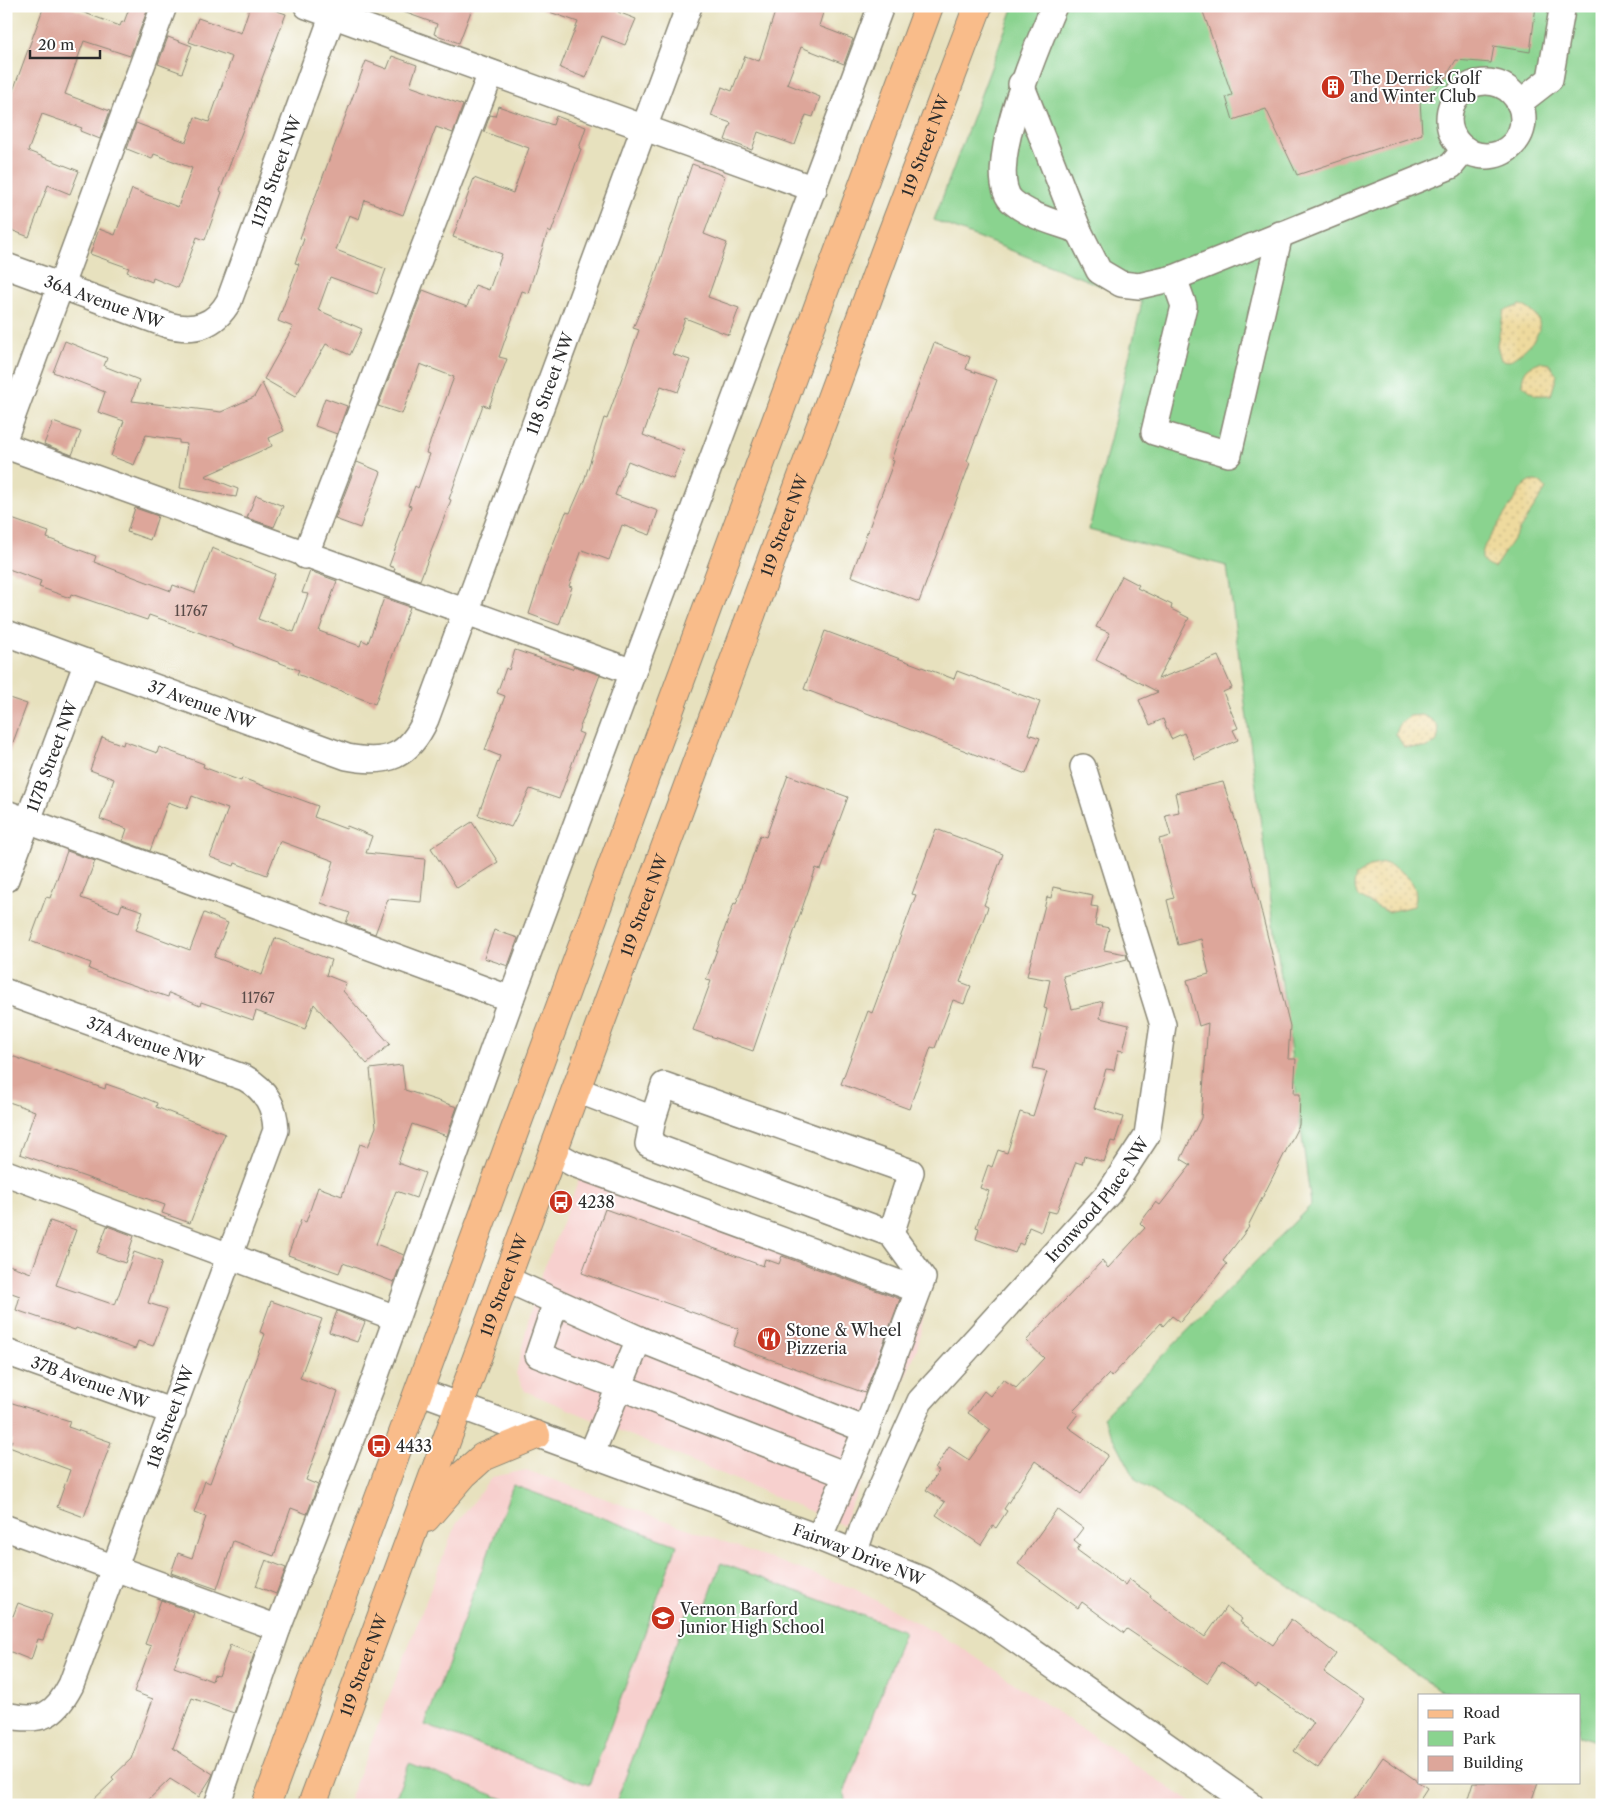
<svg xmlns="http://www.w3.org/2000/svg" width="1608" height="1811" font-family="'Libre Caslon Text',serif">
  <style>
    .built { fill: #f7d0ce }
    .green { fill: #8ad38f; stroke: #5a7f5d }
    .sand { fill: url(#sand-dots); stroke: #8c8264 }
    .building { fill: #dda69a }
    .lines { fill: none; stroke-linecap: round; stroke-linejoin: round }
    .minor-casing { stroke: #898674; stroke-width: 28 }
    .major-casing { stroke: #898674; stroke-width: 30 }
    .minor { stroke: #fff; stroke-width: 25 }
    .major { stroke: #f9bc8a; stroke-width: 28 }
    .labels { text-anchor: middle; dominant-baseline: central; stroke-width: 4; stroke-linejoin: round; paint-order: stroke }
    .number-label { font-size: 14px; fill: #584a47 }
    .poi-label { font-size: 16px; fill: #2b2b2b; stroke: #fff; text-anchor: start }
    .street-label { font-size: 16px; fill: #2b2b2b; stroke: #fff }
  </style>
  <defs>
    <pattern id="sand-dots" width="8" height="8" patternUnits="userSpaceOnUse" patternTransform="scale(1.25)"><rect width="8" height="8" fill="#eeda9e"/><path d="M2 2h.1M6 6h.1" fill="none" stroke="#cb8" stroke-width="1.8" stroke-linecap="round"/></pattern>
  </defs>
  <rect width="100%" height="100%" fill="#fff"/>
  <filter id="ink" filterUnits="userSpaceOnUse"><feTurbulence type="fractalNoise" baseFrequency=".02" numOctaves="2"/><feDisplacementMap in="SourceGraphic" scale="10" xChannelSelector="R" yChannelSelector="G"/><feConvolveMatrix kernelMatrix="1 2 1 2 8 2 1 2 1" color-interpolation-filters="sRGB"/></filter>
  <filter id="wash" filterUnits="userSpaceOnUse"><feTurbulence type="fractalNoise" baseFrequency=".0096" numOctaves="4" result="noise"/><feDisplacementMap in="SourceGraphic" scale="20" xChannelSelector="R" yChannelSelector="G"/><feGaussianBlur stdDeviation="1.12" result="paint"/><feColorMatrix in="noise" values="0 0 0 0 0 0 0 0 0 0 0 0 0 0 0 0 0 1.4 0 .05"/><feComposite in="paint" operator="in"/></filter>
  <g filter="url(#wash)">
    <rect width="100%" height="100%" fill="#e7e1be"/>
    <path class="built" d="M 588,1157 L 929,1290 L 917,1349 L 843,1525 L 525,1391 L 516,1374 L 535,1291 Z
      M 526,1470 L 855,1589 L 959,1646 L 1195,1805 L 347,1805 L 455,1526 L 492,1477 Z"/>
    <path class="green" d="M 1014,6 L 1602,6 L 1602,1744 L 1579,1735 L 1579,1695 L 1456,1695 L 1438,1689 L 1136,1480 L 1103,1417 L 1311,1205 L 1227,566 L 1089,530 L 1142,302 L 934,220 Z
      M 513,1485 L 677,1545 L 589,1785 L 425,1725 Z
      M 721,1563 L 904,1631 L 844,1793 L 846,1805 L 615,1805 L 691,1603 L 704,1611 Z
      M 409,1763 L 519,1805 L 393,1805 Z"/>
    <path class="sand" d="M 1521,305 C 1558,322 1531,347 1509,361 L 1501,360 L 1497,345 L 1504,311 Z
      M 1540,362 L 1549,364 L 1557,375 L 1551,395 L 1535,395 L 1522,384 C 1523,370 1528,366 1540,362 Z
      M 1535,481 L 1542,483 L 1546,489 L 1494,568 C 1480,564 1480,557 1485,545 L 1521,489 L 1528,482 Z
      M 1422,715 C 1437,721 1442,728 1436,743 L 1425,748 L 1404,747 L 1396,734 L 1400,723 L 1410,716 Z
      M 1384,863 C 1403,870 1422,884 1414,906 L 1388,912 L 1358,897 L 1354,885 L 1356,875 L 1370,866 Z"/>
    <g id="blocks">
      <path class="building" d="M 44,6 L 66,6 L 120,26 L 122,21 L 124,22 L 130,6 L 149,6 L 130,56 L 84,41 L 65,94 L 110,111 L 100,139 L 80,131 L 82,128 L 42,114 L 28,151 L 79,171 L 70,194 L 48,185 L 29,237 L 6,228 L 6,110 Z
        M 250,6 L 263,6 L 286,14 L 220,191 L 222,192 L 205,240 L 197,237 L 178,288 L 153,278 L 152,282 L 127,272 L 129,268 L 90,254 L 99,229 L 115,235 L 132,189 L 178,207 L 192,168 L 154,154 L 152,159 L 127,149 L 136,123 L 186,142 L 195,117 L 209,122 L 232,57 L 189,42 L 198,18 L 241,33 Z
        M 395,6 L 473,6 L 459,43 L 434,34 L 437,24 L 395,9 Z
        M 541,6 L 620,6 L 618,12 L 636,19 L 625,45 L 602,36 L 586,78 L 560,68 L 578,22 L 541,9 Z
        M 777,6 L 825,6 L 819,26 L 853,39 L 844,64 L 801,47 L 787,84 L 820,97 L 813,117 L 806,115 L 795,145 L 758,132 L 752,150 L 725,140 L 731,123 L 711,116 L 722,87 L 732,91 L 745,56 L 759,61 Z
        M 1201,6 L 1536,6 L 1530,52 L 1494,46 L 1491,63 L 1456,60 L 1442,83 L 1420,99 L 1422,134 L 1297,175 L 1266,109 L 1233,120 L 1226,97 L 1232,95 Z
        M 168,37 L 192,46 L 182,73 L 158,64 Z
        M 392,56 L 417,65 L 410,86 L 463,105 L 453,133 L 436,127 L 403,215 L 365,200 L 359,219 L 349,215 L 336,250 L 386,269 L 377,294 L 330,277 L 318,310 L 362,329 L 350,355 L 326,344 L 295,397 L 264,379 L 293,327 L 278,321 L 299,264 L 295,263 L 304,239 L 300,238 L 366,61 L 387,69 Z
        M 498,106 L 553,125 L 556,116 L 586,127 L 579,148 L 581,149 L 551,233 L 548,231 L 528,293 L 522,291 L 499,357 L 507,359 L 489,407 L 483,405 L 449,499 L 451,500 L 420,580 L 394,571 L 395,568 L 389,566 L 411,506 L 408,505 L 415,486 L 418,488 L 430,454 L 426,453 L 454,377 L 420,364 L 402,414 L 378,406 L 423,290 L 467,307 L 475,285 L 489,290 L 502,254 L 453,237 L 474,178 L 513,193 L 529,148 L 484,132 L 490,115 L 495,116 Z
        M 692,164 L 725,176 L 704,234 L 727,243 L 708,297 L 739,308 L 729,335 L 685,318 L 672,354 L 690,360 L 678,392 L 661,386 L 643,435 L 684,451 L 673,479 L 628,461 L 615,495 L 658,511 L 650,535 L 622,525 L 609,560 L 582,550 L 569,586 L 572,587 L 559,625 L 529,614 L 545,564 L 566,512 L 570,513 L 584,481 L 604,418 L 607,419 L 639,330 L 633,328 L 652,284 Z
        M 65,341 L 107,358 L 104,366 L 139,380 L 132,401 L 221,412 L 254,397 L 262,383 L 284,431 L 269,438 L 272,446 L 205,476 L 238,489 L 236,497 L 180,488 L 187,444 L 179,443 L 179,440 L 146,435 L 134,465 L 111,456 L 124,421 L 98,412 L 105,392 L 53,372 Z
        M 934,343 L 970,357 L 966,369 L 997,380 L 967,461 L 970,463 L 919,602 L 851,576 L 894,461 L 891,460 Z
        M 325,398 L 347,406 L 337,434 L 315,426 Z
        M 53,422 L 81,432 L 72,455 L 44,444 Z
        M 357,462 L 381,472 L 360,528 L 335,519 Z
        M 256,495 L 283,506 L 274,527 L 247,518 Z
        M 135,508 L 158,516 L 150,540 L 127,532 Z
        M 6,517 L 49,532 L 47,538 L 96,556 L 94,562 L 171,591 L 173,585 L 195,593 L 212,548 L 239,559 L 275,574 L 258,619 L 294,632 L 308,594 L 302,593 L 310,571 L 337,581 L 319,631 L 360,646 L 362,640 L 368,643 L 384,598 L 410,607 L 375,704 L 297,674 L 299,670 L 209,636 L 149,615 L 147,620 L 71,594 L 70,598 L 39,587 L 41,581 L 6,568 Z
        M 1122,576 L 1139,585 L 1137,588 L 1172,605 L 1171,609 L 1189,618 L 1158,679 L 1218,656 L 1232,688 L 1223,692 L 1238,728 L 1233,730 L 1238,740 L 1195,759 L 1184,733 L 1171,739 L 1163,719 L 1150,725 L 1139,700 L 1158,692 L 1096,660 L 1110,633 L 1096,627 Z
        M 825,631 L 954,679 L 957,671 L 1040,702 L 1028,734 L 1040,738 L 1026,774 L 804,689 Z
        M 515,650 L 572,669 L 574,666 L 600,675 L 578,732 L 583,734 L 559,799 L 530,789 L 511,827 L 478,815 L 500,756 L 485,750 L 505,696 L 497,693 L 506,668 L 509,670 Z
        M 6,697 L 27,704 L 8,756 L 6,756 Z
        M 102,737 L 123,745 L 124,741 L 157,753 L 159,747 L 204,764 L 203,767 L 241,781 L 242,778 L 318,806 L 314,817 L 346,829 L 347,826 L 372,836 L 366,853 L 425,859 L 421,902 L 388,899 L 375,934 L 346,923 L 350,913 L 321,903 L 334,861 L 280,841 L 267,875 L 235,863 L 234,866 L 210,857 L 228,809 L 192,796 L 187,809 L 168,802 L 150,851 L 123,841 L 127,829 L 100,819 L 114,779 L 90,770 Z
        M 788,775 L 848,797 L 821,870 L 816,868 L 753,1051 L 693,1030 L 711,981 L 706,980 L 734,903 L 736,904 L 760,835 L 766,837 Z
        M 1223,782 L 1249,862 L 1290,1026 L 1288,1059 L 1296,1059 L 1294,1094 L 1300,1094 L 1299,1125 L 1248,1226 L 1249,1227 L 1223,1261 L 1227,1264 L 1193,1307 L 1180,1322 L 1172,1316 L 1163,1326 L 1161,1323 L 1111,1377 L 1109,1374 L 1073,1411 L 1078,1414 L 1068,1427 L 1108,1455 L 1081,1494 L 1035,1461 L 1004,1509 L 1007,1511 L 996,1528 L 993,1526 L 981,1545 L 936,1515 L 945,1502 L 926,1490 L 939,1471 L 935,1469 L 949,1447 L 969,1460 L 991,1430 L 968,1413 L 984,1391 L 990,1396 L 1003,1379 L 1016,1388 L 1044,1358 L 1026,1341 L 1102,1261 L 1108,1268 L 1145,1228 L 1140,1223 L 1156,1202 L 1160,1205 L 1191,1165 L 1181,1159 L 1201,1118 L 1208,1023 L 1199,1026 L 1187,980 L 1209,974 L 1201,939 L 1178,945 L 1167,900 L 1174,898 L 1159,839 L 1171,836 L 1165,815 L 1179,812 L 1175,793 Z
        M 472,822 L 498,862 L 457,888 L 431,848 Z
        M 936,829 L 1003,854 L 984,905 L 988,907 L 960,982 L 971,986 L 964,1004 L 953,1000 L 935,1048 L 931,1047 L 909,1109 L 841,1084 L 868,1011 L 872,1013 L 916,895 L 912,894 Z
        M 67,851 L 95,861 L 81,898 L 119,912 L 122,904 L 143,911 L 136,930 L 190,950 L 204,913 L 228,923 L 214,957 L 262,975 L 275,938 L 331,960 L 326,975 L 346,983 L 343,991 L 390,1044 L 367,1064 L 314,1004 L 305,1029 L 256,1011 L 253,1020 L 201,1002 L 200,1006 L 169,993 L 168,997 L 118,980 L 89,969 L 91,963 L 30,941 L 46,897 L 50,898 Z
        M 1053,887 L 1093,895 L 1091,906 L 1098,907 L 1095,925 L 1109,928 L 1104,950 L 1126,954 L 1127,959 L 1063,976 L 1072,1009 L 1103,1001 L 1100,1018 L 1129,1025 L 1123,1051 L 1118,1050 L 1114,1070 L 1106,1069 L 1094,1108 L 1123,1117 L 1115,1142 L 1111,1141 L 1104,1162 L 1084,1156 L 1082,1164 L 1076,1162 L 1056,1213 L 1048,1211 L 1041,1232 L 1029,1227 L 1023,1245 L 1019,1243 L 1015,1253 L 976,1239 L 979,1228 L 976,1227 L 989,1191 L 980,1188 L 988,1165 L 992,1167 L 998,1150 L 1007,1153 L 1020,1112 L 1033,1116 L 1047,1072 L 1033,1069 L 1047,1009 L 1044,1008 L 1050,980 L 1027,976 L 1047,897 L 1051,898 Z
        M 494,930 L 518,938 L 508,966 L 484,958 Z
        M 6,1054 L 105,1089 L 106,1084 L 135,1094 L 157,1103 L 156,1107 L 225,1134 L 190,1223 L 162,1213 L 165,1205 L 20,1154 L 35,1111 L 6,1101 Z
        M 402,1065 L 405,1090 L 457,1107 L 447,1136 L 412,1124 L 398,1163 L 425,1173 L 416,1198 L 396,1191 L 376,1244 L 404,1255 L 394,1282 L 343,1263 L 339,1273 L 288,1255 L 301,1220 L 306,1222 L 318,1187 L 342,1196 L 360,1144 L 368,1147 L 376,1127 L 370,1069 Z
        M 605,1209 L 763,1266 L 765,1259 L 779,1264 L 782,1256 L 900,1299 L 865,1393 L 733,1346 L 739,1329 L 582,1273 Z
        M 50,1221 L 76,1230 L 56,1285 L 115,1305 L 134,1252 L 162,1262 L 148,1303 L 167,1309 L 153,1346 L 138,1341 L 135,1349 L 76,1328 L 75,1330 L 16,1310 L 20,1296 L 6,1291 L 6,1264 L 31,1273 Z
        M 107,1226 L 134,1236 L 125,1263 L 97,1253 Z
        M 271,1301 L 322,1319 L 300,1378 L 338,1392 L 306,1480 L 318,1485 L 307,1514 L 291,1508 L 274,1556 L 233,1541 L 217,1589 L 171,1573 L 178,1553 L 192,1558 L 206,1517 L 194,1513 L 205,1481 L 210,1483 L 265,1334 L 260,1332 Z
        M 337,1311 L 365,1322 L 357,1342 L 329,1332 Z
        M 6,1401 L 70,1421 L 68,1427 L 111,1442 L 84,1517 L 57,1507 L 70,1470 L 9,1447 L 12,1440 L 6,1438 Z
        M 1057,1509 L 1083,1528 L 1074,1540 L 1080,1545 L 1077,1550 L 1125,1585 L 1129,1579 L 1151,1595 L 1150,1597 L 1205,1637 L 1226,1607 L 1242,1619 L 1240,1622 L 1273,1645 L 1291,1619 L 1336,1654 L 1324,1672 L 1365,1701 L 1318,1768 L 1294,1751 L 1314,1723 L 1258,1684 L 1256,1687 L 1221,1662 L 1207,1683 L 1127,1629 L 1124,1633 L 1082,1602 L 1078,1608 L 1018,1564 Z
        M 266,1560 L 286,1568 L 276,1594 L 256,1586 Z
        M 161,1600 L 194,1613 L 174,1667 L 212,1681 L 214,1675 L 219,1676 L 230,1645 L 254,1654 L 234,1713 L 192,1698 L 173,1748 L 213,1774 L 211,1778 L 199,1797 L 170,1779 L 143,1805 L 88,1805 L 114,1780 L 112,1777 L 131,1759 L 153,1699 L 134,1692 L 151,1646 L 145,1644 Z
        M 18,1603 L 52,1615 L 43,1640 L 38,1639 L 31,1660 L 6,1650 L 6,1613 L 13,1616 Z
        M 1383,1757 L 1427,1788 L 1416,1805 L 1350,1805 Z
        M 1473,1782 L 1538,1782 L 1530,1805 L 1477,1805 L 1467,1801 Z"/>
    </g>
  </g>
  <g filter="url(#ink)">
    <use href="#blocks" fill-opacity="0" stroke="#898674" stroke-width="1"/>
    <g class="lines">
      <g class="minor-casing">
        <g id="minor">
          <path d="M 307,6 L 814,189"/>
          <path d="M 1054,6 C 1040,40 980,175 1013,202 C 1031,217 1058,223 1079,231"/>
          <circle cx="1486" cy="119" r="37"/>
          <path d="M 1021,84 L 1079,231 L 1099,271 L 1121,284 L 1139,286 L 1174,278 L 1184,306 L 1154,432 L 1229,454 L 1280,234"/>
          <path d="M 1519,103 L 1550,79 L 1562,10"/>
          <path id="s1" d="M 6,266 L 168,325 C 194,332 215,326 229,301 L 336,6"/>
          <path d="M 1174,278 L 1451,166 L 1465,149"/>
          <path d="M 6,434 L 164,6"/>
          <path d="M 6,446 L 633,672"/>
          <path d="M 305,556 L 491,73"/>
          <path id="s2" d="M 6,633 L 347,757 C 387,765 409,757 426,719 L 689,6"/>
          <path d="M 6,813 L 511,999"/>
          <path id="s3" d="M 6,879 L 87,662"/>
          <path id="s4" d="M 6,992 L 245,1078 C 266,1090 275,1106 276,1130 L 71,1685 C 55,1716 41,1723 6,1715"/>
          <path d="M 577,1090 L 653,1119 L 648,1144 L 891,1234 L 911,1172 L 664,1085 L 653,1119"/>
          <path d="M 554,1153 L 574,1164 L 918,1290"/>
          <path d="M 6,1173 L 396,1318"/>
          <path d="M 508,1280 L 639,1339 L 866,1430"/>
          <path d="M 556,1302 L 538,1355 L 846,1475"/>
          <path id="s5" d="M 6,1352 L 173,1412"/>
          <path id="s6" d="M 419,1391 L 819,1538 L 923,1580 L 982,1616 L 1251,1805"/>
          <path d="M 591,1455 L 639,1339"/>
          <path d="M 6,1528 L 278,1628"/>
          <path d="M 819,1538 L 866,1430 L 923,1278 L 891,1234"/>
          <path id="s7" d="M 855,1551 L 862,1530 L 920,1401 L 1109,1193 L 1147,1135 L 1163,1025 L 1083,767"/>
          <path d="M 217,1805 L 278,1628 L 376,1375 L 511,999 L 881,6"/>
        </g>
      </g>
      <g class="major-casing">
        <g id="major">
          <path d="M 426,1518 L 464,1474 L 483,1457 L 536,1435"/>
          <path d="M 266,1805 L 929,6"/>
          <path id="s8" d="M 312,1805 L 886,249 L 978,6"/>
        </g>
      </g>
      <use href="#minor" class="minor"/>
      <use href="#major" class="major"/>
    </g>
  </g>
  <defs>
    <g id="building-disc" transform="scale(1.25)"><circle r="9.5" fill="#c8321e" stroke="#fff"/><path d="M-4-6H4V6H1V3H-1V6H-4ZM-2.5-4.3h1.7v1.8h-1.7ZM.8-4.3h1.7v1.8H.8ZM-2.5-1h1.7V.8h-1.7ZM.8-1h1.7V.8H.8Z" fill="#fff"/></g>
    <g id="bus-disc" transform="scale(1.25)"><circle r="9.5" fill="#c8321e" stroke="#fff"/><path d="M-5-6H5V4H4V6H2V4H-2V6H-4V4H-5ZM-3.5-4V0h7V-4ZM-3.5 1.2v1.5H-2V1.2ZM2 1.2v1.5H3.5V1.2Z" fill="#fff"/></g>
    <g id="restaurant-disc" transform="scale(1.25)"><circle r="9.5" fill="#c8321e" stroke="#fff"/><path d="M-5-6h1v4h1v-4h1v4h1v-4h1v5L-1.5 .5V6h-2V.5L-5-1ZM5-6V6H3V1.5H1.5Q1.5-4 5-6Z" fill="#fff"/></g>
    <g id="school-disc" transform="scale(1.25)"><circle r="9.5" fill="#c8321e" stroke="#fff"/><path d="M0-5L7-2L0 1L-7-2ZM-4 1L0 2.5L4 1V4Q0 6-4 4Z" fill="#fff"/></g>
  </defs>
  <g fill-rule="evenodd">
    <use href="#building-disc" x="1333" y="87"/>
    <use href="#bus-disc" x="561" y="1202"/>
    <use href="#restaurant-disc" x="769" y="1339"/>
    <use href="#bus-disc" x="379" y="1446"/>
    <use href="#school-disc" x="663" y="1618"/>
  </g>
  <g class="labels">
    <g class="number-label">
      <text x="191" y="611">11767</text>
      <text x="258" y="998">11767</text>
    </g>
    <g class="poi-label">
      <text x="1350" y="78">The Derrick Golf<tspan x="1350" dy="18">and Winter Club</tspan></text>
      <text x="578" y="1202">4238</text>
      <text x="786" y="1330">Stone &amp; Wheel<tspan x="786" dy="18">Pizzeria</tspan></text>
      <text x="396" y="1446">4433</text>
      <text x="680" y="1609">Vernon Barford<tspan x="680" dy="18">Junior High School</tspan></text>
    </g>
    <g class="street-label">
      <text stroke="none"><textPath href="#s8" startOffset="1769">119 Street NW</textPath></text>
      <text stroke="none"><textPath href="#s1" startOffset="382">117B Street NW</textPath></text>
      <text stroke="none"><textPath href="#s1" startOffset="104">36A Avenue NW</textPath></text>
      <text stroke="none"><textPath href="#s2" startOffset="818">118 Street NW</textPath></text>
      <text stroke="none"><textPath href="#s8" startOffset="1364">119 Street NW</textPath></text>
      <text stroke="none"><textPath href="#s2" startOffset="208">37 Avenue NW</textPath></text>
      <text stroke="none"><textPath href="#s3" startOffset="131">117B Street NW</textPath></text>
      <text stroke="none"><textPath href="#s8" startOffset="959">119 Street NW</textPath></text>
      <text stroke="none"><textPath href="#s4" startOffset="148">37A Avenue NW</textPath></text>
      <text stroke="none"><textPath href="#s7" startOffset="432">Ironwood Place NW</textPath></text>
      <text stroke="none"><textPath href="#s8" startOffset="554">119 Street NW</textPath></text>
      <text stroke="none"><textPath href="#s5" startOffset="89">37B Avenue NW</textPath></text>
      <text transform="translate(170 1417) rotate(-70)">118 Street NW</text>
      <text stroke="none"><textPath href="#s6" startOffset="469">Fairway Drive NW</textPath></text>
      <text stroke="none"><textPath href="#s8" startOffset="149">119 Street NW</textPath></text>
    </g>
  </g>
  <rect width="1608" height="1811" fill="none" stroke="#fff" stroke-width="25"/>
  <rect x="1418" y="1694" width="162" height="90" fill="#ffffff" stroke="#aaaaaa"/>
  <rect x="1428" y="1710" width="25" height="8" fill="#f9bc8a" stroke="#aaaaaa"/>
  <text x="1463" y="1718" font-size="15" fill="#2b2b2b">Road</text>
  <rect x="1428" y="1731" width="25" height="15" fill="#8ad38f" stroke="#aaaaaa"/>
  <text x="1463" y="1744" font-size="15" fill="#2b2b2b">Park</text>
  <rect x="1428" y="1756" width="25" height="15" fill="#dda69a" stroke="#aaaaaa"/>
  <text x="1463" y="1768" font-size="15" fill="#2b2b2b">Building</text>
  <path d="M30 50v8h70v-8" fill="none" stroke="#2b2b2b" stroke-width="2.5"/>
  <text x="38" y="50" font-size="15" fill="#2b2b2b" stroke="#ffffff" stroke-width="4" paint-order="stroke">20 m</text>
</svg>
